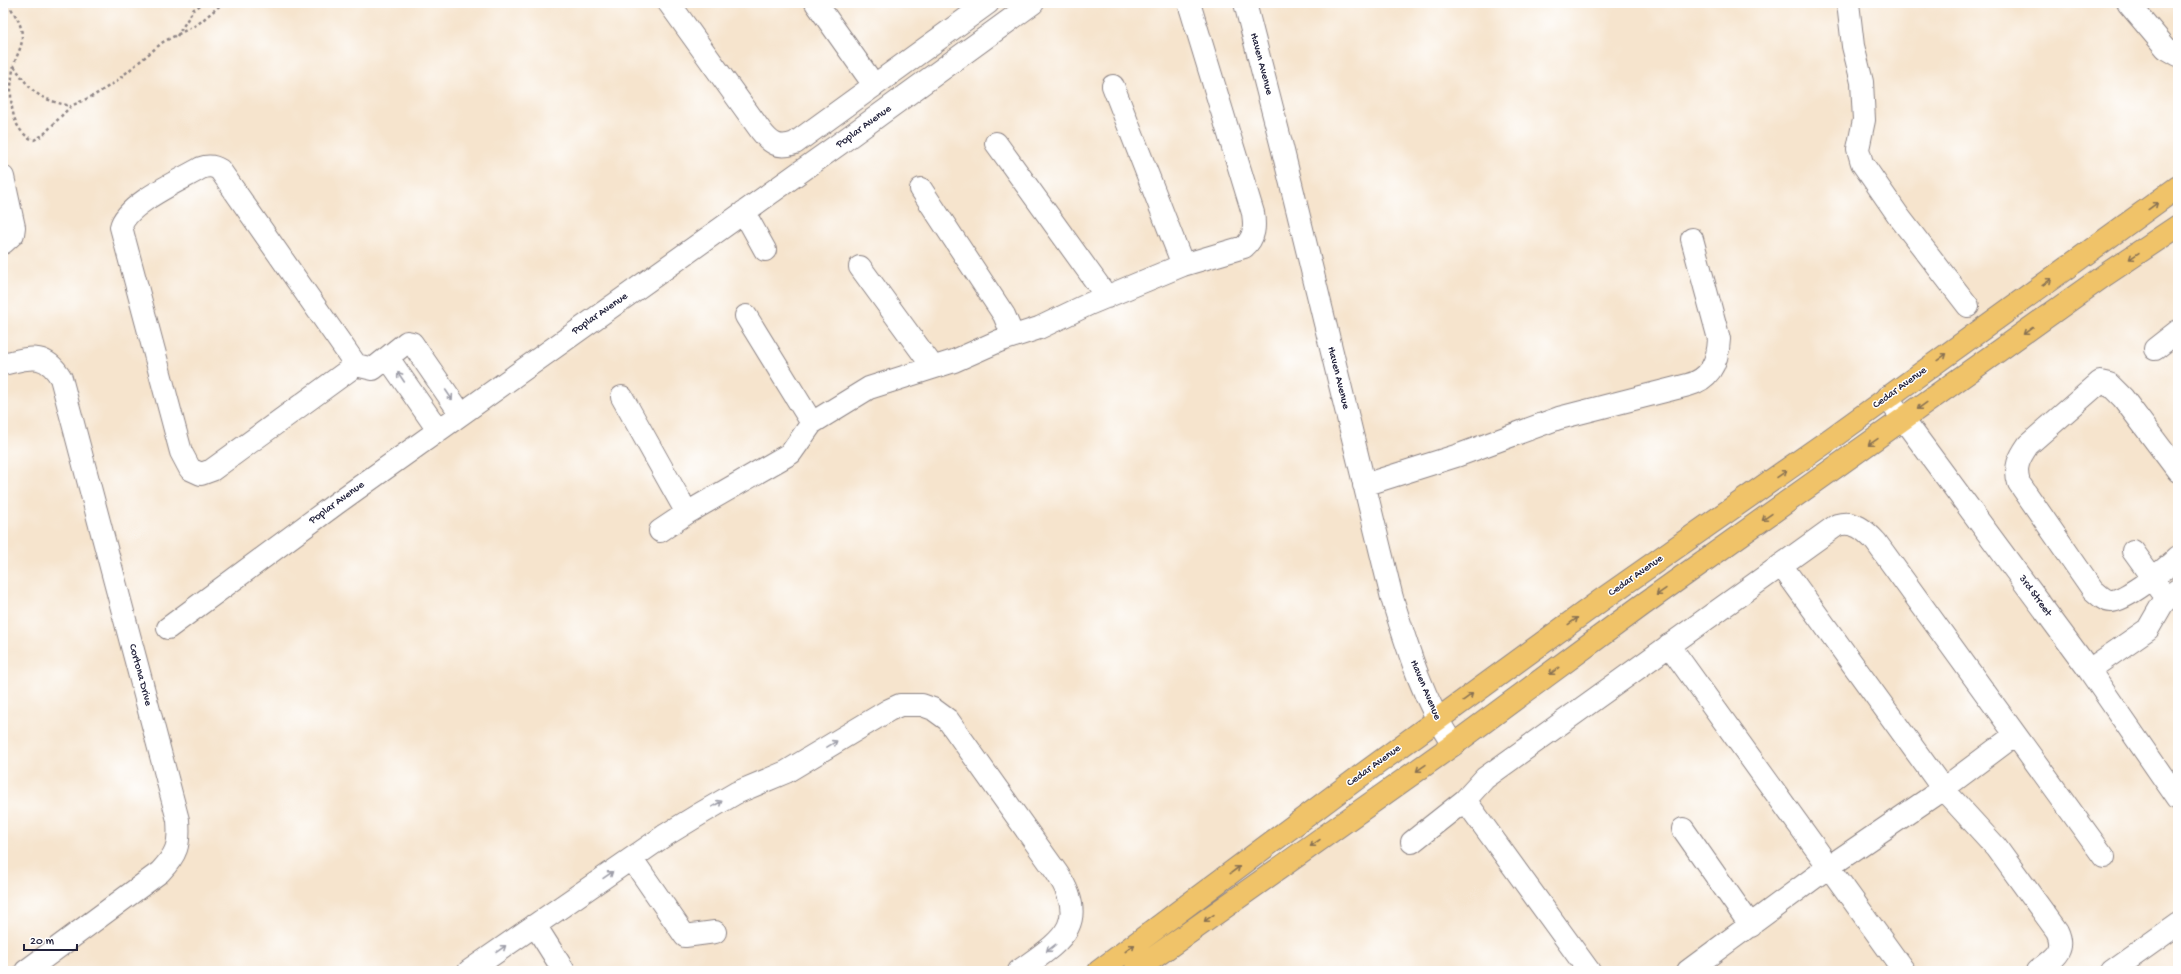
<svg xmlns="http://www.w3.org/2000/svg" width="2181" height="974" font-family="'Gochi Hand',sans-serif">
  <style>
    .lines { fill: none; stroke-linecap: round; stroke-linejoin: round }
    .minor-casing { stroke: #8c8384; stroke-width: 24 }
    .major-casing { stroke: #8c8384; stroke-width: 24 }
    .path { stroke: #8c8384; stroke-width: 2.5; stroke-dasharray: 3 3; stroke-linecap: butt }
    .minor { stroke: #fff; stroke-width: 22 }
    .major { stroke: #f0c369; stroke-width: 22 }
    .oneway { stroke: #897252 }
    .oneway2 { stroke: #9c9ca7 }
    .labels { text-anchor: middle; dominant-baseline: central; stroke-width: 3; stroke-linejoin: round; paint-order: stroke }
    .street-label { font-size: 11px; fill: #22223b; stroke: #fff }
  </style>
  <rect width="100%" height="100%" fill="#fff"/>
  <filter id="ink" filterUnits="userSpaceOnUse"><feTurbulence type="fractalNoise" baseFrequency=".025" numOctaves="2"/><feDisplacementMap in="SourceGraphic" scale="8" xChannelSelector="R" yChannelSelector="G"/><feConvolveMatrix kernelMatrix="1 2 1 2 8 2 1 2 1" color-interpolation-filters="sRGB"/></filter>
  <filter id="wash" filterUnits="userSpaceOnUse"><feTurbulence type="fractalNoise" baseFrequency=".012" numOctaves="4" result="noise"/><feDisplacementMap in="SourceGraphic" scale="16" xChannelSelector="R" yChannelSelector="G"/><feGaussianBlur stdDeviation="0.9" result="paint"/><feColorMatrix in="noise" values="0 0 0 0 0 0 0 0 0 0 0 0 0 0 0 0 0 1.4 0 .05"/><feComposite in="paint" operator="in"/></filter>
  <g filter="url(#wash)">
    <rect width="100%" height="100%" fill="#f6e4cd"/>
  </g>
  <g filter="url(#ink)">
    <g class="lines">
      <g class="minor-casing">
        <path id="minor" d="M 669,3 L 761,131 C 771,144 779,149 795,143 L 988,3
          M 816,3 L 874,85
          M 1245,3 L 1281,143 L 1392,598 C 1408,650 1423,700 1453,745
          M 1848,3 L 1853,46 L 1862,82 L 1864,120 L 1858,149 L 1862,163 L 1900,218 L 1968,306
          M 2128,3 L 2166,48 L 2178,55
          M 1113,86 L 1183,265
          M 996,143 L 1107,297
          M 3,177 L 14,227 L 13,234 L 3,243
          M 921,189 L 1004,315 L 1013,336
          M 744,212 L 765,250
          M 860,267 L 933,367
          M 746,316 L 812,423
          M 2155,349 L 2178,331
          M 388,358 L 438,430
          M 3,364 C 29,358 45,351 61,378 L 178,820 C 180,845 177,854 160,872 L 26,971
          M 356,365 L 212,470 L 201,474 L 190,469 L 181,452 L 121,227 C 126,204 181,180 201,168 C 209,165 214,166 220,170 L 356,365 L 373,369 L 407,342 L 412,343 L 461,414
          M 622,397 L 687,513
          M 1887,397 L 2089,670 L 2178,799
          M 2178,471 L 2123,398 L 2109,384 L 2100,382 L 2028,445 C 2019,458 2014,467 2019,483 L 2093,590 C 2098,594 2104,601 2111,601 C 2124,602 2168,567 2178,557
          M 1364,485 L 1459,455 L 1559,418 L 1688,385 C 1711,379 1718,361 1719,339 L 1692,239
          M 660,531 L 687,513 L 791,453 L 812,423 L 869,388 L 954,361 L 999,341 L 1039,328 L 1089,304 L 1183,265 L 1244,247 C 1255,238 1255,226 1253,213 L 1189,3
          M 2133,551 L 2161,590
          M 1781,565 L 1943,789 L 1996,847 L 2057,931 C 2067,952 2052,959 2037,971
          M 168,628 L 337,503 L 849,137 L 1033,3
          M 1669,645 L 1904,971
          M 2089,670 L 2148,629 L 2163,603 L 2178,590
          M 1465,800 L 1589,971
          M 1683,829 L 1751,926
          M 1412,842 L 1465,800 L 1485,778 L 1837,525 C 1854,520 1865,530 1876,542 L 2104,857
          M 632,859 L 685,936 L 715,932
          M 535,925 L 564,971
          M 469,971 L 664,836 L 700,814 L 736,793 L 786,772 L 889,710 L 900,705 L 922,705 L 933,709 L 948,720 L 1057,873 C 1092,925 1059,942 1019,971
          M 1688,971 L 1830,866 L 1943,789 L 2015,735
          M 2112,971 L 2178,924"/>
      </g>
      <g class="major-casing">
        <path id="major" d="M 1099,971 L 1363,774 L 1600,601 L 1832,438 L 2178,187
          M 1135,971 L 1453,745 L 1641,606 L 2105,275 L 2178,226"/>
      </g>
      <path class="path" d="M 10,3 L 10,7 C 17,18 22,24 22,38 C 22,48 16,56 14,65 C 9,87 7,131 34,140 L 43,135 L 71,106 L 93,96 L 114,83 L 163,42 L 198,24 L 223,3
        M 177,36 L 194,9 L 204,3
        M 14,66 C 33,94 37,98 70,106"/>
      <use href="#minor" class="minor"/>
      <use href="#major" class="major"/>
    </g>
    <defs><path id="oneway-shaft" d="M-6 0H5M1.5-3L5.5 0L1.5 3" fill="none" stroke-width="1.6" stroke-linecap="round" stroke-linejoin="round"/></defs>
    <g class="oneway">
      <use href="#oneway-shaft" transform="translate(2153 206) rotate(-36)"/>
      <use href="#oneway-shaft" transform="translate(2134 256) rotate(146)"/>
      <use href="#oneway-shaft" transform="translate(2047 282) rotate(-36)"/>
      <use href="#oneway-shaft" transform="translate(2028 331) rotate(144)"/>
      <use href="#oneway-shaft" transform="translate(1942 357) rotate(-36)"/>
      <use href="#oneway-shaft" transform="translate(1922 406) rotate(144)"/>
      <use href="#oneway-shaft" transform="translate(1873 442) rotate(145)"/>
      <use href="#oneway-shaft" transform="translate(1782 474) rotate(-35)"/>
      <use href="#oneway-shaft" transform="translate(1767 517) rotate(145)"/>
      <use href="#oneway-shaft" transform="translate(1661 592) rotate(145)"/>
      <use href="#oneway-shaft" transform="translate(1573 621) rotate(-36)"/>
      <use href="#oneway-shaft" transform="translate(1554 671) rotate(143)"/>
      <use href="#oneway-shaft" transform="translate(1468 697) rotate(-36)"/>
      <use href="#oneway-shaft" transform="translate(1421 768) rotate(145)"/>
      <use href="#oneway-shaft" transform="translate(1315 843) rotate(145)"/>
      <use href="#oneway-shaft" transform="translate(1235 870) rotate(-37)"/>
      <use href="#oneway-shaft" transform="translate(1209 918) rotate(145)"/>
      <use href="#oneway-shaft" transform="translate(1130 948) rotate(-37)"/>
    </g>
    <g class="oneway2">
      <use href="#oneway-shaft" transform="translate(401 377) rotate(-124)"/>
      <use href="#oneway-shaft" transform="translate(449 395) rotate(56)"/>
      <use href="#oneway-shaft" transform="translate(832 744) rotate(-31)"/>
      <use href="#oneway-shaft" transform="translate(717 804) rotate(-30)"/>
      <use href="#oneway-shaft" transform="translate(608 875) rotate(-35)"/>
      <use href="#oneway-shaft" transform="translate(1051 948) rotate(142)"/>
      <use href="#oneway-shaft" transform="translate(501 949) rotate(-35)"/>
    </g>
  </g>
  <g class="labels">
    <g class="street-label">
      <text transform="translate(1261 64) rotate(75)">Haven Avenue</text>
      <text transform="translate(864 127) rotate(-36)">Poplar Avenue</text>
      <text transform="translate(600 314) rotate(-35)">Poplar Avenue</text>
      <text transform="translate(1338 378) rotate(76)">Haven Avenue</text>
      <text transform="translate(1900 388) rotate(-36)">Cedar Avenue</text>
      <text transform="translate(337 503) rotate(-36)">Poplar Avenue</text>
      <text transform="translate(1636 576) rotate(-35)">Cedar Avenue</text>
      <text transform="translate(2035 596) rotate(54)">3rd Street</text>
      <text transform="translate(140 675) rotate(75)">Cortona Drive</text>
      <text transform="translate(1425 690) rotate(67)">Haven Avenue</text>
      <text transform="translate(1374 766) rotate(-36)">Cedar Avenue</text>
    </g>
  </g>
  <rect width="2181" height="974" fill="none" stroke="#fff" stroke-width="16"/>
  <path d="M24 944v6h53v-6" fill="none" stroke="#22223b" stroke-width="2"/>
  <text x="30" y="944" font-size="12" fill="#22223b" stroke="#ffffff" stroke-width="3" paint-order="stroke">20 m</text>
</svg>
